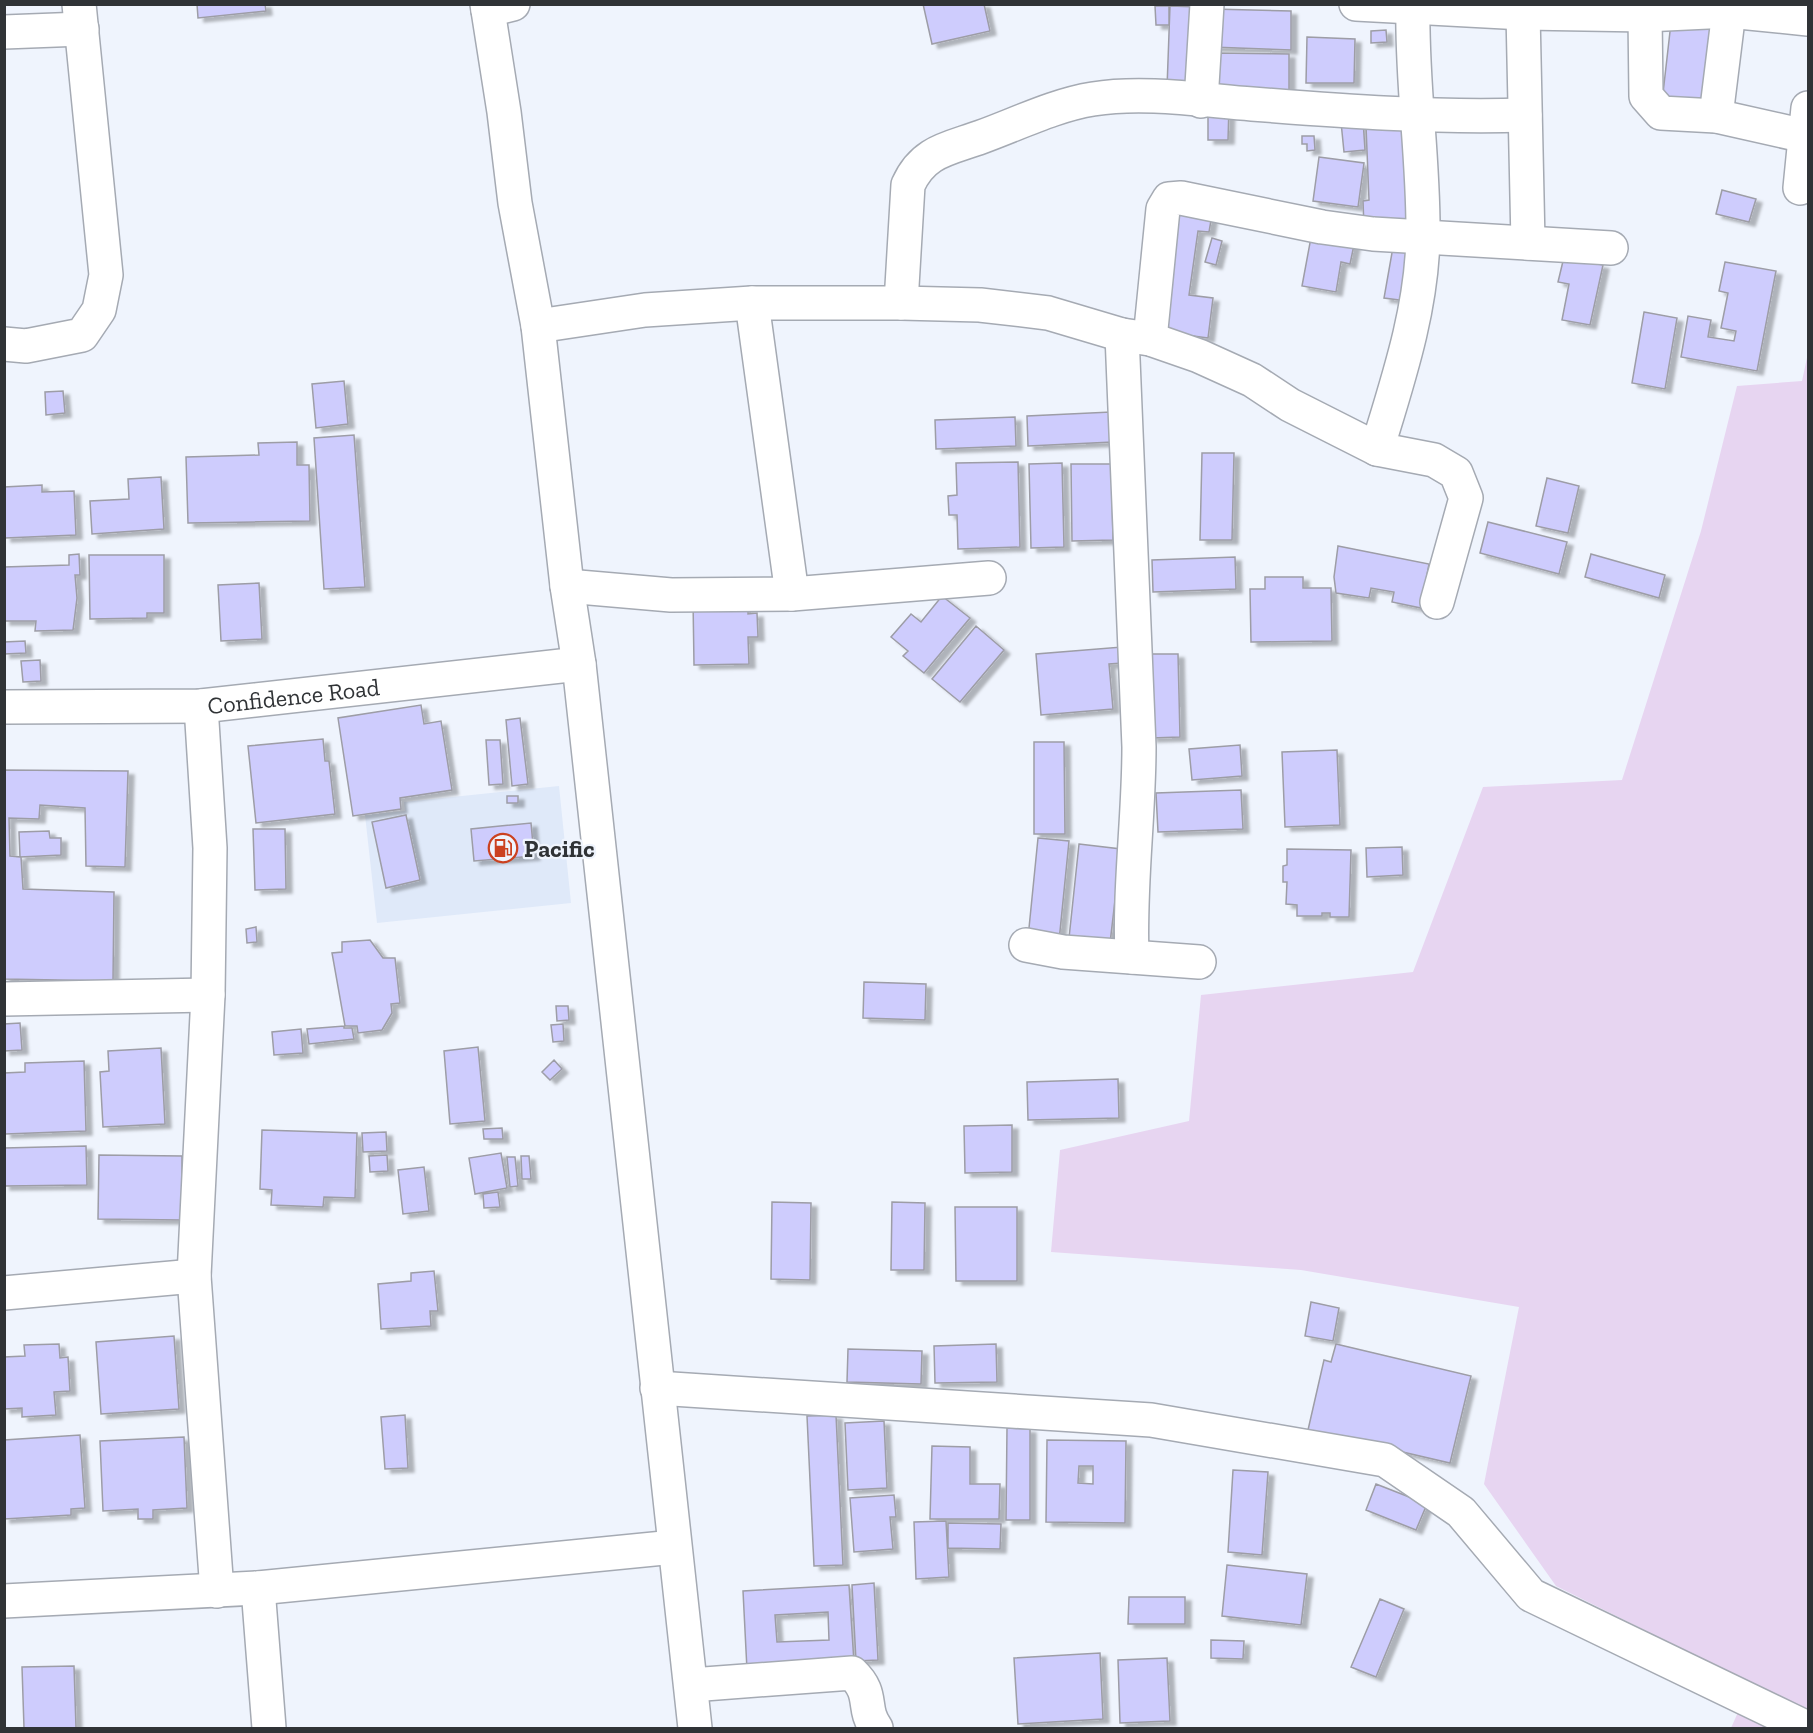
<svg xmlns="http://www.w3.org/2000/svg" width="1813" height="1733" font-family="'Zilla Slab',serif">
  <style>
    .built { fill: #dfe9f9 }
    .green { fill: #e7d5f1 }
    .building { fill: #ceccfd; stroke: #9d9da6; stroke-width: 1.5; fill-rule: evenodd; filter: url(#shadow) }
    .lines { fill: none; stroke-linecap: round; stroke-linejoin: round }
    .minor-casing { stroke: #a5aab3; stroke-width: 36 }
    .major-casing { stroke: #a5aab3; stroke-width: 36 }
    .minor { stroke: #fff; stroke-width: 33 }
    .major { stroke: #fff; stroke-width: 33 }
    .labels { text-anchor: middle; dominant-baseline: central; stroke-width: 4.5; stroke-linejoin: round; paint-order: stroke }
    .street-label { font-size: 24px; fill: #303336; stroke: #eff4fd }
    .poi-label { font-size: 24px; font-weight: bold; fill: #303336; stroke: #eff4fd; text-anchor: start }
  </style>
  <defs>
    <filter id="shadow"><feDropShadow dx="6" dy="4" stdDeviation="1.5" flood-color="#0004"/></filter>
  </defs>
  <rect width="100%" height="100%" fill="#eff4fd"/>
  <path class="built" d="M 559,786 L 571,903 L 377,923 L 365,815 L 405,811 L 404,802 Z"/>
  <path class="green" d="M 1808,353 L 1808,1728 L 1731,1728 L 1751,1683 L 1556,1586 L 1484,1484 L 1519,1307 L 1301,1270 L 1051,1252 L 1060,1150 L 1189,1121 L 1201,995 L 1413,972 L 1483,787 L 1622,780 L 1701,531 L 1737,386 L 1802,381 Z"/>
  <path class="building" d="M 197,4 L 265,4 L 266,11 L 198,18 Z
    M 923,4 L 984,4 L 990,31 L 932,44 Z
    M 1155,6 L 1169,6 L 1169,25 L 1156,25 Z
    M 1170,6 L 1199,7 L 1196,89 L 1167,88 Z
    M 1212,9 L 1291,11 L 1291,50 L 1211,47 Z
    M 1672,14 L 1714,19 L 1704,107 L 1662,102 Z
    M 1386,30 L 1387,42 L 1371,43 L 1371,31 Z
    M 1307,37 L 1355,39 L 1354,83 L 1306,83 Z
    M 1214,53 L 1289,54 L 1289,92 L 1214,91 Z
    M 1208,106 L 1229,106 L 1228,140 L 1208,140 Z
    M 1363,120 L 1365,150 L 1344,152 L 1341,122 Z
    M 1413,124 L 1416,226 L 1364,228 L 1363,201 L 1369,200 L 1366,126 Z
    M 1302,136 L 1314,136 L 1315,150 L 1307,151 L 1307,144 L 1302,144 Z
    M 1319,157 L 1364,163 L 1358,207 L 1313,201 Z
    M 1722,190 L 1756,199 L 1749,222 L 1716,214 Z
    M 1174,204 L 1213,209 L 1209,232 L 1198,231 L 1189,295 L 1213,298 L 1208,338 L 1156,331 Z
    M 1312,232 L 1355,240 L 1350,264 L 1341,262 L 1336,292 L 1302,286 Z
    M 1212,238 L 1222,241 L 1216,265 L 1205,262 Z
    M 1393,247 L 1416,250 L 1407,301 L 1384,298 Z
    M 1564,257 L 1603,265 L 1590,325 L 1562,320 L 1569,284 L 1558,282 Z
    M 1725,262 L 1776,271 L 1757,371 L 1681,357 L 1688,316 L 1711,320 L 1708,337 L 1734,341 L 1736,331 L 1721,328 L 1728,293 L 1719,291 Z
    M 1644,312 L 1677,318 L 1665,389 L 1632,383 Z
    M 344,381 L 348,424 L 316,428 L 312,384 Z
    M 63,391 L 65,413 L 46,415 L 45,392 Z
    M 1111,412 L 1113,442 L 1028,446 L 1027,416 Z
    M 1015,417 L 1016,446 L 936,449 L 935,420 Z
    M 354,435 L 365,587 L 324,589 L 314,438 Z
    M 297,442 L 297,465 L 309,465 L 310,521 L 188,523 L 186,457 L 259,455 L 258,443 Z
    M 1202,453 L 1234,453 L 1232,540 L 1200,540 Z
    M 1018,462 L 1020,547 L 958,549 L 957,515 L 949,515 L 948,496 L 957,495 L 956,463 Z
    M 1062,463 L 1064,547 L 1031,548 L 1029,464 Z
    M 1071,464 L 1119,464 L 1112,493 L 1113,540 L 1072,541 Z
    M 161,477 L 164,529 L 92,534 L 90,501 L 129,499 L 128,479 Z
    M 1547,478 L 1579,486 L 1568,533 L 1536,526 Z
    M 42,485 L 42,492 L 74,491 L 76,535 L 5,538 L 4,487 Z
    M 1488,522 L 1567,542 L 1559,574 L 1480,553 Z
    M 1338,546 L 1429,564 L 1421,608 L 1392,602 L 1394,592 L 1371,588 L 1369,598 L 1336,593 L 1334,577 Z
    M 79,554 L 80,575 L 75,575 L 77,598 L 73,630 L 35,631 L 36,621 L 4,621 L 4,567 L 69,565 L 69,555 Z
    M 1591,554 L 1665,575 L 1659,598 L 1585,577 Z
    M 89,555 L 164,555 L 164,613 L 147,613 L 147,618 L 90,619 Z
    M 1235,557 L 1236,589 L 1153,592 L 1152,560 Z
    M 1265,577 L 1303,577 L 1303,588 L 1331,588 L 1332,641 L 1251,642 L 1250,589 L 1265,589 Z
    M 259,583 L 262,639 L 221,641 L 218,585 Z
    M 942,596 L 970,618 L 924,673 L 903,656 L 908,651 L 891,637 L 911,614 L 921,622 Z
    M 748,599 L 748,614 L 757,613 L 758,637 L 748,637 L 749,664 L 694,665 L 693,600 Z
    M 976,626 L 1004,650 L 960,702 L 932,679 Z
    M 25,641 L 26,653 L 4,654 L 4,642 Z
    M 1122,647 L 1123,663 L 1109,664 L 1113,709 L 1041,715 L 1036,654 Z
    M 1149,654 L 1178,654 L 1180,737 L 1151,738 Z
    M 40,660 L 41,681 L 23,682 L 21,661 Z
    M 421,705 L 424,724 L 441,721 L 452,790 L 400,798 L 401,809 L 353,816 L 338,718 Z
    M 520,718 L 528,784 L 512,786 L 506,720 Z
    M 323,739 L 325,761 L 329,761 L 335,814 L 256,823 L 248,746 Z
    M 486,740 L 500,740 L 503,784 L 489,785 Z
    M 1034,742 L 1064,742 L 1065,834 L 1034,834 Z
    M 1240,745 L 1242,776 L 1192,780 L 1189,749 Z
    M 1337,750 L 1340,825 L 1285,827 L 1282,752 Z
    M 4,770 L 128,771 L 125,867 L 86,866 L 85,808 L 40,805 L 39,819 L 9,818 L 10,856 L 21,857 L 23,889 L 114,892 L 113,981 L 4,979 Z
    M 1241,790 L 1243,829 L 1158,832 L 1156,793 Z
    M 507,796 L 518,796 L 518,803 L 507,803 Z
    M 406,815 L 420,880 L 386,888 L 372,822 Z
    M 531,823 L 534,856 L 474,861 L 471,829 Z
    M 253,829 L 285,829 L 286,889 L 255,890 Z
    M 49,831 L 50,838 L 61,838 L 61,855 L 20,857 L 19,832 Z
    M 1038,838 L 1069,841 L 1059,941 L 1028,938 Z
    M 1079,844 L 1121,849 L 1110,943 L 1069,938 Z
    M 1402,847 L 1403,875 L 1367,877 L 1366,848 Z
    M 1287,849 L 1351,850 L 1349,917 L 1330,917 L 1330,913 L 1322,913 L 1322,916 L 1297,916 L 1297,905 L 1286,904 L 1287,882 L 1283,882 L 1283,866 L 1287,865 Z
    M 256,927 L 257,942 L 247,943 L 246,929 Z
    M 370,940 L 383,958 L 395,958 L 400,1003 L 391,1004 L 392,1013 L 382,1030 L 358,1033 L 357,1026 L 345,1026 L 332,953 L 342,952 L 342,942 Z
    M 864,982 L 926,984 L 925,1020 L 863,1018 Z
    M 556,1006 L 568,1006 L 569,1020 L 557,1021 Z
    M 20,1023 L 22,1050 L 4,1051 L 4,1024 Z
    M 563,1024 L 564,1041 L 553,1042 L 551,1025 Z
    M 344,1026 L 344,1028 L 352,1028 L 354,1039 L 309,1044 L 307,1029 Z
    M 301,1029 L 303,1053 L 274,1055 L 272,1032 Z
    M 478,1047 L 485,1121 L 450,1124 L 444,1051 Z
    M 161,1048 L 165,1124 L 103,1127 L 100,1072 L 109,1071 L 108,1051 Z
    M 554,1060 L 562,1069 L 550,1080 L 542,1072 Z
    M 84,1061 L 86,1131 L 5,1134 L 4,1073 L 25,1072 L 25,1063 Z
    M 1118,1079 L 1119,1118 L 1028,1120 L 1027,1082 Z
    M 1012,1125 L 1012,1172 L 965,1173 L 964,1126 Z
    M 502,1128 L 503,1139 L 484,1139 L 483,1129 Z
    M 262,1130 L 357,1133 L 355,1198 L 324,1197 L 323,1207 L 271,1205 L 272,1190 L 260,1189 Z
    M 386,1132 L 387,1151 L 363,1152 L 362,1133 Z
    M 86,1146 L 87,1185 L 4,1186 L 4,1148 Z
    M 501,1153 L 507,1188 L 475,1194 L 469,1158 Z
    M 99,1155 L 182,1156 L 182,1220 L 98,1219 Z
    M 387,1155 L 388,1171 L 370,1172 L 369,1156 Z
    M 521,1156 L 529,1156 L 531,1179 L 522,1179 Z
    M 507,1157 L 515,1157 L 518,1186 L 510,1187 Z
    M 424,1167 L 429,1211 L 403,1214 L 398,1170 Z
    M 498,1192 L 500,1207 L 484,1208 L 483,1194 Z
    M 772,1202 L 811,1203 L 810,1280 L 771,1279 Z
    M 892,1202 L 925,1203 L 924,1270 L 891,1270 Z
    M 955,1207 L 1017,1207 L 1017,1281 L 956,1281 Z
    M 434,1271 L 438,1311 L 430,1311 L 431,1326 L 381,1329 L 378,1284 L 411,1281 L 411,1273 Z
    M 1311,1302 L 1339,1308 L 1333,1341 L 1305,1336 Z
    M 174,1336 L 179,1409 L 101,1414 L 96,1342 Z
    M 59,1344 L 60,1358 L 68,1357 L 70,1391 L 54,1392 L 56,1415 L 22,1417 L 22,1408 L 4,1409 L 4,1357 L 25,1356 L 24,1345 Z
    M 996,1344 L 997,1382 L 935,1383 L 934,1346 Z
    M 1336,1344 L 1471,1376 L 1450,1463 L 1308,1430 L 1324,1360 L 1331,1362 Z
    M 848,1349 L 922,1351 L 921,1384 L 847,1382 Z
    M 405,1415 L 408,1468 L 385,1469 L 381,1417 Z
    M 836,1415 L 843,1565 L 814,1566 L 807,1416 Z
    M 884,1421 L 887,1488 L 848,1490 L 845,1423 Z
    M 1007,1428 L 1030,1429 L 1030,1520 L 1006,1520 Z
    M 80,1435 L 85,1508 L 71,1509 L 71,1515 L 4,1519 L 4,1440 Z
    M 184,1437 L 187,1508 L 153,1510 L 153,1519 L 138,1519 L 138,1509 L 103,1511 L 100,1441 Z
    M 1047,1440 L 1126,1441 L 1125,1523 L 1046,1522 ZM 1079,1466 L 1093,1466 L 1093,1484 L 1078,1483 Z
    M 932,1446 L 970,1447 L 970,1484 L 1000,1484 L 999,1519 L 930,1519 Z
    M 1233,1470 L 1268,1472 L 1262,1555 L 1228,1552 Z
    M 1376,1484 L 1427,1504 L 1416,1530 L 1366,1510 Z
    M 894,1495 L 896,1517 L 890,1517 L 893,1549 L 854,1552 L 850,1498 Z
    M 946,1521 L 949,1577 L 916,1579 L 914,1522 Z
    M 948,1523 L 1001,1524 L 1000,1549 L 948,1548 Z
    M 1227,1565 L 1307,1574 L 1301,1625 L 1222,1616 Z
    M 874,1583 L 878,1660 L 856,1661 L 852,1585 Z
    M 849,1585 L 854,1663 L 747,1670 L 743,1591 ZM 828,1612 L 829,1640 L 777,1642 L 775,1615 Z
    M 1129,1597 L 1185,1597 L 1185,1624 L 1128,1624 Z
    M 1380,1599 L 1404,1609 L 1376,1677 L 1351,1667 Z
    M 1211,1640 L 1244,1641 L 1243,1659 L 1211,1658 Z
    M 1100,1653 L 1103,1719 L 1018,1724 L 1014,1658 Z
    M 1167,1658 L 1170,1721 L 1120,1723 L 1118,1660 Z
    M 74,1666 L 76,1728 L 24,1728 L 22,1667 Z"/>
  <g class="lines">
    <g class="minor-casing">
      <g id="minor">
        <path d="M 1356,4 L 1523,13 L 1645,15 L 1729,11 L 1808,19"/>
        <path d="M 488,10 L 513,4"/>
        <path d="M 1523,13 L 1528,243"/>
        <path d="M 1645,15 L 1646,96 L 1661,113 L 1716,116 L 1805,136"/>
        <path d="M 4,32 L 82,29"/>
        <path d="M 1201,101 L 1207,4"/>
        <path d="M 1716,116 L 1729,11"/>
        <path d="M 1800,188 L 1808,108"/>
        <path d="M 752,303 L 792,594"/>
        <path d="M 901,303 L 908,185 C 923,151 948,149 981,137 C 1017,124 1055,105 1093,99 C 1144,91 1200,100 1252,104 C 1343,111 1434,118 1525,115"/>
        <path d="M 538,326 L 645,310 L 752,303 L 901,303 L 980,305 L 1048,313 L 1122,335 L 1150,339 L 1199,356 L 1252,380 L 1290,405 L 1377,449 L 1434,460 L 1456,473 L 1466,498 L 1437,602"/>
        <path d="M 1122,335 L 1139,747 C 1139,817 1129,887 1132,957"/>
        <path d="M 1150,339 L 1163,209 L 1169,199 L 1181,198 L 1322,227 L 1373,234 L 1611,248"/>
        <path d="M 4,344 L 26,346 L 82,335 L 99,310 L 106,275 L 79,4"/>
        <path d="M 1377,449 C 1398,380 1422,309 1423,236 C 1424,158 1411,82 1413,4"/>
        <path d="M 567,586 L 671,595 L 792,594 L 989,578"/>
        <path d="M 201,706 L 210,848 L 208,995 L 194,1276 L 217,1591"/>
        <path id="s1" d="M 4,707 L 201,706 L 579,664"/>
        <path d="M 1026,945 L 1063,952 L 1199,962"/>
        <path d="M 4,999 L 208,995"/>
        <path d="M 4,1293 L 194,1276"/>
        <path d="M 657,1388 L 1151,1420 L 1385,1460 L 1461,1512 L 1531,1595 L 1807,1728"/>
        <path d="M 258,1588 L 269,1728"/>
        <path d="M 4,1601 L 258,1588 L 674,1547"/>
        <path d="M 691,1685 L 852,1673 C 875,1695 861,1707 876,1728"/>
      </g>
    </g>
    <g class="major-casing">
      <path id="major" d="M 487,4 L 504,112 L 515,203 L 538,326 L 567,586 L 579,664 L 695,1728"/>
    </g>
    <use href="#minor" class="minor"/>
    <use href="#major" class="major"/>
  </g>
  <defs>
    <g id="fuel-ring" transform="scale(1.5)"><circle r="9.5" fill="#eff4fd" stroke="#cb4120" stroke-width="1.5"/><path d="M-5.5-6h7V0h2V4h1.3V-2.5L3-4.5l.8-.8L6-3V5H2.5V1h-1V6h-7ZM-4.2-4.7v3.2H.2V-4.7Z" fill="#cb4120"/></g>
  </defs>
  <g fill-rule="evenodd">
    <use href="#fuel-ring" x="503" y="848"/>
  </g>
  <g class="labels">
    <g class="street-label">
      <text stroke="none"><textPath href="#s1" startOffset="290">Confidence Road</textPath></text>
    </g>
    <g class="poi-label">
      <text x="524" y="848">Pacific</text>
    </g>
  </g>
  <rect width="1813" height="1733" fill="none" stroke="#303336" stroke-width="12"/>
</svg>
